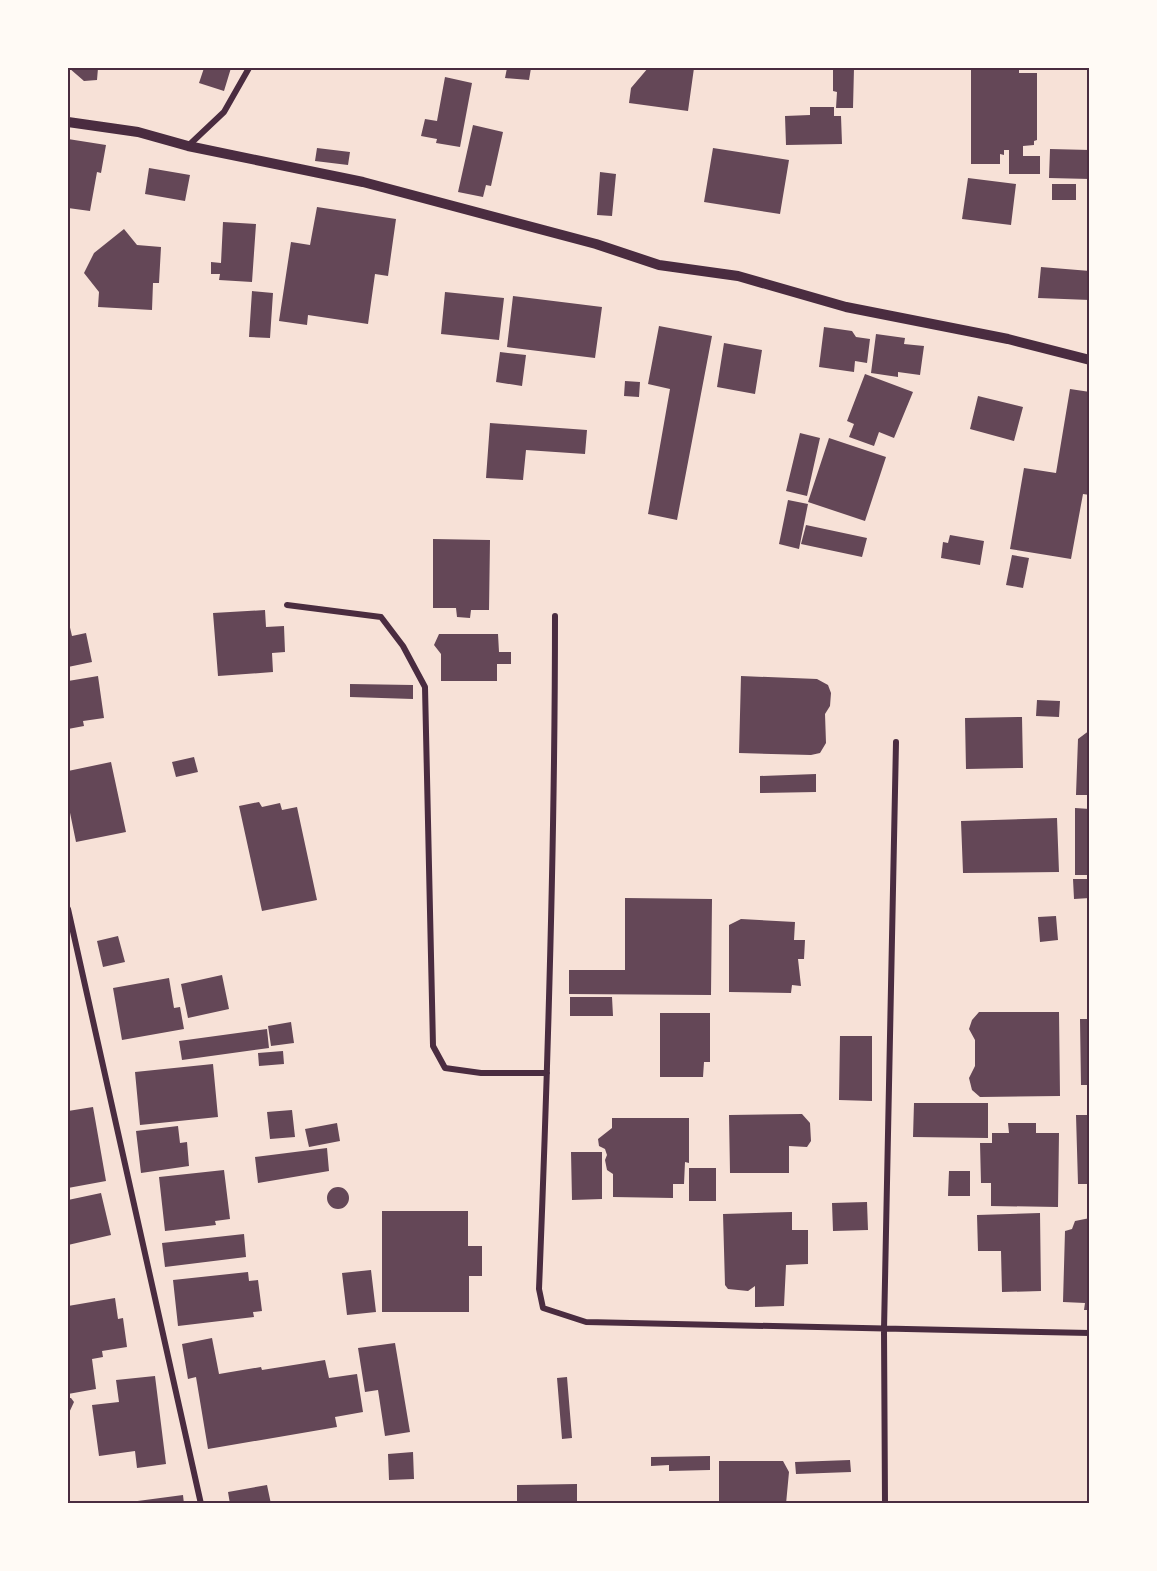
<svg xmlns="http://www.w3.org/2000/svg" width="1157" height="1571" font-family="'DejaVu Sans',sans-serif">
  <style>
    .building { fill: #644757 }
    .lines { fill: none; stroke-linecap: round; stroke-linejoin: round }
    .minor { stroke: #4a2c40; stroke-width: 6 }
    .tertiary { stroke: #4a2c40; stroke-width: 10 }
    .neatline { fill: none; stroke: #4a2c40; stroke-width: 2 }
  </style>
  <rect width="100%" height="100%" fill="#f7e1d7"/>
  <path class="building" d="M 69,68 L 98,68 L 97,80 L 84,81 Z
    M 204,68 L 231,68 L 224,91 L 199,83 Z
    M 507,68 L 531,68 L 529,80 L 505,78 Z
    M 648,68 L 694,68 L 688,111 L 629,103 L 631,88 Z
    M 833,68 L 854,68 L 853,108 L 836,108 L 837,92 L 833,91 Z
    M 971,68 L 1019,68 L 1019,73 L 1037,73 L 1037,140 L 1034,141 L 1034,145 L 1023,146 L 1023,156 L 1040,156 L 1040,174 L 1009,174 L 1009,150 L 1004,150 L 1004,155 L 1000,154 L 1000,164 L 971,164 Z
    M 445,77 L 472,83 L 460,147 L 436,143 L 437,139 L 421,136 L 425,119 L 437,121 Z
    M 810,107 L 834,107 L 834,116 L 841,116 L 842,144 L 786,145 L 785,116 L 810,115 Z
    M 473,125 L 503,132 L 491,186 L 486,185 L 483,197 L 458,192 Z
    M 68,139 L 106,145 L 101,173 L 97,172 L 90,211 L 68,208 Z
    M 317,148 L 350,152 L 348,165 L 315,161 Z
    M 713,148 L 789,160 L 780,214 L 704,202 Z
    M 1050,149 L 1090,150 L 1090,179 L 1049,178 Z
    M 149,168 L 190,175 L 185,201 L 145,194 Z
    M 600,172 L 616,174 L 612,216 L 597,215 Z
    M 968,178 L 1016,184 L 1011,225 L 962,219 Z
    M 1052,184 L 1076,184 L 1076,200 L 1052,200 Z
    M 317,207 L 396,219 L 388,276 L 375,274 L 368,324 L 308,315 L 307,325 L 279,321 L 291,242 L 310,245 Z
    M 223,222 L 256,224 L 252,282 L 219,280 L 220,274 L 211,274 L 211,262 L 221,263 Z
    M 124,229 L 137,245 L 161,247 L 159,283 L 153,283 L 152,310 L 98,307 L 99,292 L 84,273 L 94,253 Z
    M 1041,267 L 1090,271 L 1090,300 L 1038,298 Z
    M 252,291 L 273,293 L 270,338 L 249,337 Z
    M 445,292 L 504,298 L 499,340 L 441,334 Z
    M 513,296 L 602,307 L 595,358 L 507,347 Z
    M 659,326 L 712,336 L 677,520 L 648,514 L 670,389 L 648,384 Z
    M 824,327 L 852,331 L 856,337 L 870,339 L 867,363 L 855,361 L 854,372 L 819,367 Z
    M 876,334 L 905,338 L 904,344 L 924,346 L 920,375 L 898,372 L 898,377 L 871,373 Z
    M 724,343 L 762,350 L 755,394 L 717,387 Z
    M 500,352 L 526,355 L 522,386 L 496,382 Z
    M 865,374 L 913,392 L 894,438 L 879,432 L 874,446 L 849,437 L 854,424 L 847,421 Z
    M 625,381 L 640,382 L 639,397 L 624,396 Z
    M 1070,389 L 1090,392 L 1090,495 L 1083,494 L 1071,559 L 1010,549 L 1024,468 L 1056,473 Z
    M 978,396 L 1023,407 L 1014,441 L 970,429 Z
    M 490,423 L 587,430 L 585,454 L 526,450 L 523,480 L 486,478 Z
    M 800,433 L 820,438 L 807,496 L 786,491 Z
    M 829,438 L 886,457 L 865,521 L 808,502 Z
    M 788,500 L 808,504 L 799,549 L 779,544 Z
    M 806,525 L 867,538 L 862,557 L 801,544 Z
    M 950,535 L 984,541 L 980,565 L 941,558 L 943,542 L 948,543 Z
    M 433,539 L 490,540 L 489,610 L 471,610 L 470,618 L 457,617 L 456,608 L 433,608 Z
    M 1012,555 L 1029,558 L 1023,588 L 1006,585 Z
    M 265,610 L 266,627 L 284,626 L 285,652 L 272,653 L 273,672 L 218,676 L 213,613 Z
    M 68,619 L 72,636 L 86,633 L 92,662 L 68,667 Z
    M 439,634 L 498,634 L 499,652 L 511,652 L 511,664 L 497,664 L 497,681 L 441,681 L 441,654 L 434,645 Z
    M 98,676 L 104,718 L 83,721 L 84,726 L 68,729 L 68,681 Z
    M 741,676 L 817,679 L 828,685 L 831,693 L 830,706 L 825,714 L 826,743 L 820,753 L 811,755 L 739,753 Z
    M 350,684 L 413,685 L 413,699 L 350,697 Z
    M 1037,700 L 1060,701 L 1059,717 L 1036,716 Z
    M 1022,717 L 1023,768 L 966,769 L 965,718 Z
    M 1090,730 L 1090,795 L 1076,795 L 1078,739 Z
    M 194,757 L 198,772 L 176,777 L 172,762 Z
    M 111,762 L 126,832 L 76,842 L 68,803 L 68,771 Z
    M 816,774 L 816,792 L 760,793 L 760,776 Z
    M 259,802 L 262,807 L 280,803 L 282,810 L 297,807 L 317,900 L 262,911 L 239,806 Z
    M 1075,808 L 1090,809 L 1090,875 L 1075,875 Z
    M 1057,818 L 1059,872 L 963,873 L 961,821 Z
    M 1073,879 L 1090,879 L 1090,898 L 1074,899 Z
    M 625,898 L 712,899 L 711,995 L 569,994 L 569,970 L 625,970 Z
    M 1056,916 L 1058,940 L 1040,942 L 1038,917 Z
    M 741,919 L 795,922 L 794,940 L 805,940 L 804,959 L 798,959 L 801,986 L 792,985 L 791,993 L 729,992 L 729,925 Z
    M 118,936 L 125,962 L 103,967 L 97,941 Z
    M 222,975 L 229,1009 L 188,1018 L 181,984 Z
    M 169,978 L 174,1008 L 180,1007 L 184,1029 L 122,1040 L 113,988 Z
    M 570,997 L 612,997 L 613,1016 L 570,1016 Z
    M 979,1012 L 1059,1012 L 1060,1096 L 980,1097 L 972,1090 L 969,1078 L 975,1066 L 975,1040 L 969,1029 L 972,1020 Z
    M 660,1013 L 710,1013 L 710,1062 L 704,1062 L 703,1077 L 660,1077 Z
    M 1080,1019 L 1090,1019 L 1090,1085 L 1081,1085 Z
    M 291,1022 L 294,1043 L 271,1046 L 268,1026 Z
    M 267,1029 L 269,1048 L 182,1060 L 179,1041 Z
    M 840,1036 L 872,1036 L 872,1101 L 839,1100 Z
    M 283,1051 L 284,1064 L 259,1066 L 258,1053 Z
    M 213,1064 L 218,1117 L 140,1125 L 135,1072 Z
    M 914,1103 L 988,1103 L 988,1138 L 913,1137 Z
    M 93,1107 L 106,1181 L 68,1188 L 68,1111 Z
    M 292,1110 L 295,1137 L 270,1139 L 267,1112 Z
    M 802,1114 L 810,1123 L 811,1141 L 807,1147 L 789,1146 L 789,1173 L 730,1173 L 729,1115 Z
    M 1076,1115 L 1090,1115 L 1090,1184 L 1078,1184 Z
    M 612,1118 L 689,1118 L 689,1163 L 685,1162 L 684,1184 L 673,1184 L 673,1198 L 613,1197 L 613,1174 L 607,1170 L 605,1160 L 607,1155 L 605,1149 L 599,1146 L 598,1139 L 612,1128 Z
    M 337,1123 L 340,1141 L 309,1147 L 305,1129 Z
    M 1008,1123 L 1036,1123 L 1036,1133 L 1059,1133 L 1058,1207 L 991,1206 L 991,1183 L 981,1183 L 980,1143 L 992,1143 L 992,1133 L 1009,1133 Z
    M 178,1126 L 180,1143 L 187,1142 L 189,1166 L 141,1173 L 136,1131 Z
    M 327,1148 L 329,1171 L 258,1183 L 255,1157 Z
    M 571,1152 L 602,1152 L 602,1199 L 572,1200 Z
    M 689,1168 L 716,1168 L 716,1201 L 689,1201 Z
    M 224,1170 L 230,1219 L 215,1221 L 216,1225 L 165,1231 L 159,1177 Z
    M 949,1171 L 970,1171 L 970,1196 L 948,1196 Z
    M327 1198a11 11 0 1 1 22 0a11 11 0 1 1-22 0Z
    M 101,1193 L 111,1235 L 68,1245 L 68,1200 Z
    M 867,1202 L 868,1230 L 833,1231 L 832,1203 Z
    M 382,1211 L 468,1211 L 468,1246 L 482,1246 L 482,1276 L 469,1276 L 469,1312 L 382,1312 Z
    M 792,1212 L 792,1230 L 808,1230 L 808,1264 L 786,1265 L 784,1306 L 755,1307 L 755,1286 L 748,1291 L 728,1289 L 725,1285 L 723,1214 Z
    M 1040,1213 L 1041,1291 L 1002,1292 L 1001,1251 L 978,1251 L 977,1215 Z
    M 1090,1218 L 1090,1310 L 1084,1310 L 1085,1303 L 1063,1302 L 1065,1231 L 1072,1229 L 1075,1221 Z
    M 244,1234 L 246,1257 L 165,1267 L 162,1243 Z
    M 371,1270 L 376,1312 L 347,1315 L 342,1273 Z
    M 248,1272 L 249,1281 L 258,1280 L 262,1311 L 253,1312 L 254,1317 L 178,1326 L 173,1280 Z
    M 115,1298 L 118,1319 L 123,1318 L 127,1347 L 102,1351 L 103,1357 L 92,1359 L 96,1389 L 68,1394 L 68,1306 Z
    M 212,1338 L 219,1374 L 261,1367 L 262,1370 L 325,1360 L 329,1378 L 357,1374 L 363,1412 L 335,1417 L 337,1427 L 208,1449 L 196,1377 L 188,1379 L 182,1344 Z
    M 395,1343 L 410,1432 L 385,1436 L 378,1390 L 365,1392 L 358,1348 Z
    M 155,1376 L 166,1464 L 137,1468 L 135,1451 L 99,1456 L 92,1405 L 119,1402 L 116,1380 Z
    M 567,1377 L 572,1438 L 562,1439 L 557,1378 Z
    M 68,1398 L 71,1398 L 74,1402 L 68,1415 Z
    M 413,1452 L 414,1479 L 389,1480 L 388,1454 Z
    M 710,1456 L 710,1470 L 669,1471 L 669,1465 L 651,1466 L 651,1457 Z
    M 850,1460 L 851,1472 L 796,1474 L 795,1462 Z
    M 719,1461 L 783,1461 L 789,1472 L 786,1504 L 719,1504 Z
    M 577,1484 L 577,1504 L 517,1504 L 517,1485 Z
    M 267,1485 L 271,1504 L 230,1504 L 228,1492 Z
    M 183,1495 L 184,1504 L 130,1504 L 130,1502 Z"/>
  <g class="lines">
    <path class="minor" d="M 188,146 L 224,112 L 249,68
      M 287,605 L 381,617 L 403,646 L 425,687 L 433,1046 L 445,1068 L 481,1073 L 547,1073
      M 555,616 C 555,841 548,1065 539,1289 L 543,1308 L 586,1322 L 1090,1333
      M 68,909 L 201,1504
      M 885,1504 L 884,1330 L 896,742"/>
    <path class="tertiary" d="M 68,122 L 138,132 L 188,146 L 363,182 L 596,244 L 659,265 L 738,276 L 846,307 L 1008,339 L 1090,360"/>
  </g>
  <rect width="1157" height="1571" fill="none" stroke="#fffaf5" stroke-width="138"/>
  <rect x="69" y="69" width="1019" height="1433" class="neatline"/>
</svg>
